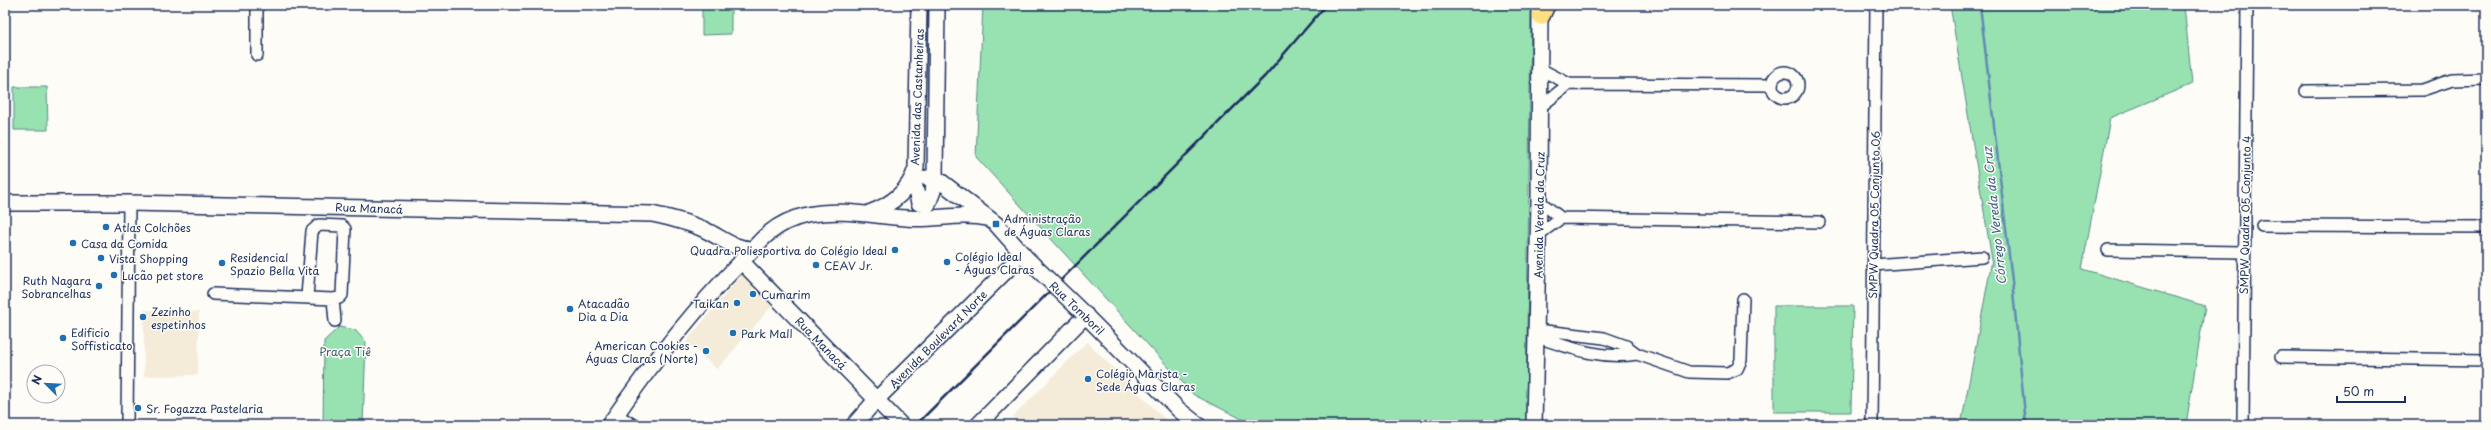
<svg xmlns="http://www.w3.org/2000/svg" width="2491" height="430" font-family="'Playpen Sans',sans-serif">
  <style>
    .built { fill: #f4ebd9 }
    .green { fill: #98e1b1; stroke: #5a8888 }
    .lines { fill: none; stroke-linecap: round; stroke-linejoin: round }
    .stream { stroke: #5f8bb4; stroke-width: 2.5 }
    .street-casing { stroke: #1b2f5e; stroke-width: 14 }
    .secondary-casing { stroke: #1b2f5e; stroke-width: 18 }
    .primary-casing { stroke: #1b2f5e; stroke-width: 20 }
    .street { stroke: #fdfcf7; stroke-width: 11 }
    .secondary { stroke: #fdfcf7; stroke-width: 15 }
    .primary { stroke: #ffdf80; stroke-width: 17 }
    .rail { stroke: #1b2f5e; stroke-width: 2.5 }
    .secondary-bridge-casing { stroke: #1b2f5e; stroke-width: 18; stroke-linecap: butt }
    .secondary-bridge { stroke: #fdfcf7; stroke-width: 15 }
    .poi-dot { fill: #1f6fb2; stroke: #fdfcf7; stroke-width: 1.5 }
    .labels { text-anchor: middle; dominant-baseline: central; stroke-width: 3; stroke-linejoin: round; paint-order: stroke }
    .street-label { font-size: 11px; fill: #1b2f5e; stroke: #fdfcf7 }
    .poi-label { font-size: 11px; fill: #1b2f5e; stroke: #fdfcf7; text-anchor: start }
    .park-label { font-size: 11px; fill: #3a5c73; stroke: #fdfcf7 }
    .water-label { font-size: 12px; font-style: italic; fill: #3d5d89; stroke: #fdfcf7 }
  </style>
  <rect width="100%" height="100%" fill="#fdfcf7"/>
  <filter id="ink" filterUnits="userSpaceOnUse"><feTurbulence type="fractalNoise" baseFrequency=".025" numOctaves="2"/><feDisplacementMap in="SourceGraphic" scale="8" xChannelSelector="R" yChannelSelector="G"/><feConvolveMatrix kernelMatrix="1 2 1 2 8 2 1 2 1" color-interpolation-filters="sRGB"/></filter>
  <g filter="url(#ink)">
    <path class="built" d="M 743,273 L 773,305 L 717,369 L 686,342 Z
      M 144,310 L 199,312 L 198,375 L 144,376 Z
      M 1087,342 L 1171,425 L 1020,425 L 1013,417 Z"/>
    <path class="green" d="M 702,5 L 731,5 L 731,34 L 702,35 Z
      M 983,5 L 1531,5 L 1526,425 L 1244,425 L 1244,420 L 1194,395 L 976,157 Z
      M 1950,5 L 2184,5 L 2192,84 L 2110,118 L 2082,269 L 2205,306 L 2186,425 L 1961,425 L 1992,260 Z
      M 14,87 L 47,87 L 48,130 L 14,130 Z
      M 1774,306 L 1853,306 L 1851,412 L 1774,412 Z
      M 339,327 L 355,330 L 366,342 L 363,425 L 323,425 L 324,341 Z"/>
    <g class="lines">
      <path class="stream" d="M 1980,5 L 2012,281 L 2026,425"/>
      <g class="street-casing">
        <path id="street" d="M 257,55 L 257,5
          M 1540,69 L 1569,84 L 1772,85
          M1772 85a13 13 0 1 1 26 0a13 13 0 1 1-26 0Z
          M 2306,91 L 2422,90 L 2452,80 L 2486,79
          M 1540,107 L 1569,84
          M 1539,201 L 1561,218
          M 2262,226 L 2486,227
          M 1539,234 L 1561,218 L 1819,222
          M 2108,250 L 2244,252
          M 1873,265 L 1982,257
          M 213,294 L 333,299 L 335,321
          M 307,297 L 312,231 L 319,225 L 342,226 L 345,229 L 342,295 L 339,298 L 333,299
          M 1537,330 L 1604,338 L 1626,346 L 1637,354 L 1689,372 L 1727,373 L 1737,369 L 1741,360 L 1743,299
          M 1537,337 C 1571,348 1601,360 1637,354
          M 2281,357 L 2486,360
          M 616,414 L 633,425
          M 127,425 L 129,203
          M 1872,425 L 1876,5
          M 2243,425 L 2247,5"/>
      </g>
      <g class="secondary-casing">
        <path id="secondary" d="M 927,178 L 935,177 L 996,224 L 1026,258
          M 913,179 L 919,203 L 928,204 L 933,191 L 935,177 L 937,5
          M 5,203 L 129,203 L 652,214 C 671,218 688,222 705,230 C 722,238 733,249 753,249
          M 869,213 C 891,205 909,192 916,168 L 919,5
          M 741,261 L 901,425
          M 1082,312 L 1179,410 L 1198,425
          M 609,425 C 649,367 692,311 742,261 C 751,252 759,241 769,233 C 780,224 793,218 807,215 C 840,208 874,216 906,218 C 935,221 957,212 987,218
          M 854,425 L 876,400 L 1023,254
          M 978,425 L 1086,315
          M 1534,425 L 1539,201 L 1540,5"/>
      </g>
      <g class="primary-casing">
        <path id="primary" d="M 1541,16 L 1546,5"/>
      </g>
      <use href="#street" class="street"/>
      <use href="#secondary" class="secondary"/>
      <use href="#primary" class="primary"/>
      <path class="rail" d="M 916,425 L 1265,76 L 1326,5"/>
      <g class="secondary-bridge-casing">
        <path id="secondary-bridge" d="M 1026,258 L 1082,312"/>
      </g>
      <use href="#secondary-bridge" class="secondary-bridge"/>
    </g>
  </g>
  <g class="poi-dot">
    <rect x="992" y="220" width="8" height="8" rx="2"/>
    <circle cx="106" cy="227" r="4"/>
    <circle cx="73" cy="243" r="4"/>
    <circle cx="895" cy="250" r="4"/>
    <circle cx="101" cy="258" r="4"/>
    <circle cx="947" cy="262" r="4"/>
    <circle cx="222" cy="263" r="4"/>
    <circle cx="816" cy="265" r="4"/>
    <circle cx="114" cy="275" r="4"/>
    <circle cx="99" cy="286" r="4"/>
    <circle cx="753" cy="294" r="4"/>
    <circle cx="737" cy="303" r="4"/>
    <circle cx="570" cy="309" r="4"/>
    <circle cx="143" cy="317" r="4"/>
    <circle cx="733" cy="333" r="4"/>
    <circle cx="63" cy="338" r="4"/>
    <circle cx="706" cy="351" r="4"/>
    <circle cx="1088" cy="379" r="4"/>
    <circle cx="138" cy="408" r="4"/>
  </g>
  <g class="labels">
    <g class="street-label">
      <text transform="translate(917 97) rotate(-88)">Avenida das Castanheiras</text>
      <text transform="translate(369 208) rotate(2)">Rua Manacá</text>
      <text transform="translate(1539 215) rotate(-89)">Avenida Vereda da Cruz</text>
      <text transform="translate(1874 215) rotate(-89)">SMPW Quadra 05 Conjunto 06</text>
      <text transform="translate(2245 215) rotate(-89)">SMPW Quadra 05 Conjunto 4</text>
      <text transform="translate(1077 308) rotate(44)">Rua Tomboril</text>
      <text transform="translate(938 339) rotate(-45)">Avenida Boulevard Norte</text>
      <text transform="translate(821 343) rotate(46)">Rua Manacá</text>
    </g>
    <g class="poi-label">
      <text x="1004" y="218">Administração<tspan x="1004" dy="13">de Águas Claras</tspan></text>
      <text x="114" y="227">Atlas Colchões</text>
      <text x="81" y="243">Casa da Comida</text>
      <text x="887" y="250" text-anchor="end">Quadra Poliesportiva do Colégio Ideal</text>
      <text x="955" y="256">Colégio Ideal<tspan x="955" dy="13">- Águas Claras</tspan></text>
      <text x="230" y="257">Residencial<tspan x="230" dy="13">Spazio Bella Vita</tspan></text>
      <text x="109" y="258">Vista Shopping</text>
      <text x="824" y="265">CEAV Jr.</text>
      <text x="122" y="275">Lucão pet store</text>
      <text x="91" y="280" text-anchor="end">Ruth Nagara<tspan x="91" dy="13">Sobrancelhas</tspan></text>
      <text x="761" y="294">Cumarim</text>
      <text x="578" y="303">Atacadão<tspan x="578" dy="13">Dia a Dia</tspan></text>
      <text x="729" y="303" text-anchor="end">Taikan</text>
      <text x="151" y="311">Zezinho<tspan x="151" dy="13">espetinhos</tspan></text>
      <text x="71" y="332">Edificio<tspan x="71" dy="13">Soffisticato</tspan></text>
      <text x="741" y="333">Park Mall</text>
      <text x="698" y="345" text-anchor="end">American Cookies -<tspan x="698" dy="13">Águas Claras (Norte)</tspan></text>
      <text x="1096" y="373">Colégio Marista -<tspan x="1096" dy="13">Sede Águas Claras</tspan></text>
      <text x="146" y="408">Sr. Fogazza Pastelaria</text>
    </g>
    <g class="park-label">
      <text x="345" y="351">Praça Tiê</text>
    </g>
    <g class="water-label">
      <text transform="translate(1994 216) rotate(-96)">Córrego Vereda da Cruz</text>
    </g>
  </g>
  <rect width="2491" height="430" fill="none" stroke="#fdfcf7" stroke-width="20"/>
  <rect x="10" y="10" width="2471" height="410" fill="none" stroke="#1b2f5e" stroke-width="1.5" filter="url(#ink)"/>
  <g transform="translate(46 384) rotate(294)"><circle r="19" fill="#fdfcf7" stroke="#a3aaba"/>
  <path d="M0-3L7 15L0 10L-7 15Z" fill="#1f6fb2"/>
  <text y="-6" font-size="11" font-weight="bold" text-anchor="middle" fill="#1b2f5e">N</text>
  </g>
  <path d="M2337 396v6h68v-6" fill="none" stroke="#1b2f5e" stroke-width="2"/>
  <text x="2343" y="396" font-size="12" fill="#1b2f5e" stroke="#fdfcf7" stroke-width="3" paint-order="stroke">50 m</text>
</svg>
